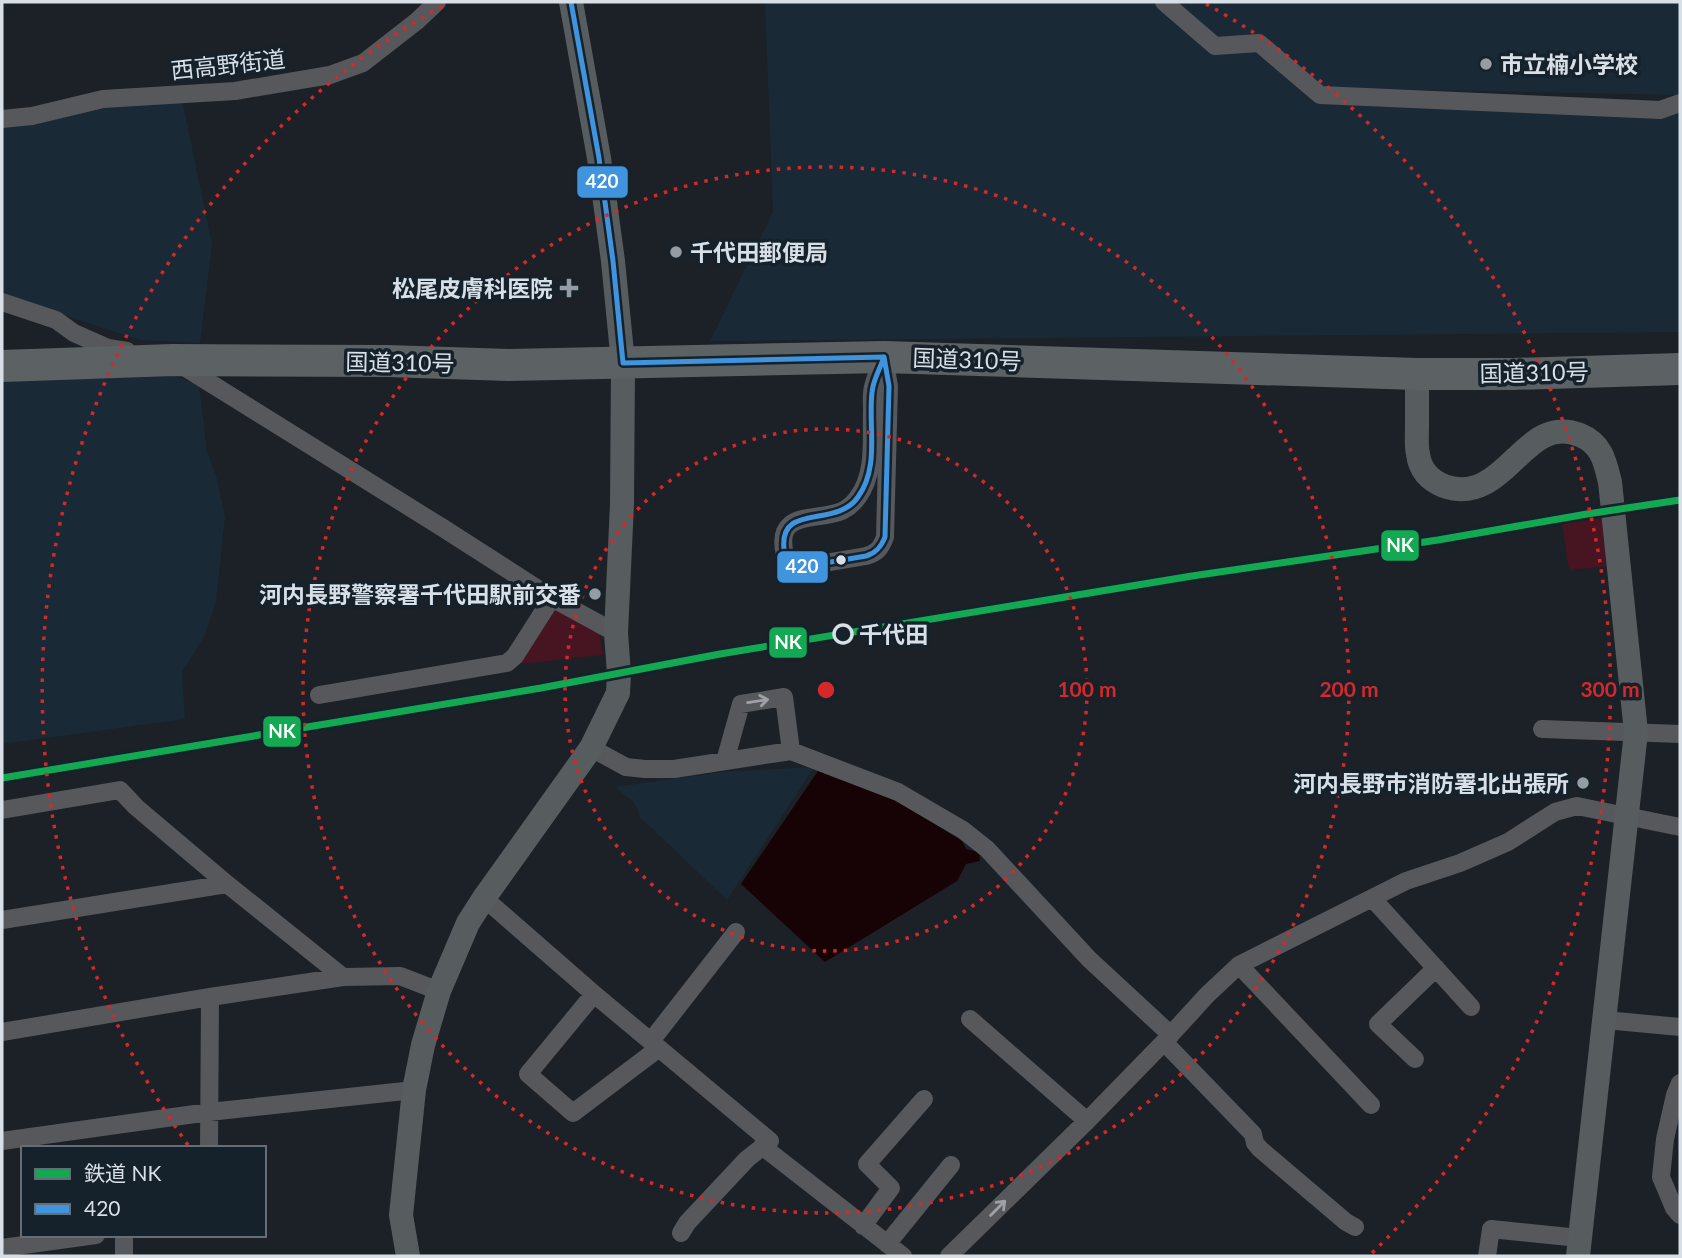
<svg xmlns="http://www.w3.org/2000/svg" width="1682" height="1258" font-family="Lato,'Noto Sans JP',sans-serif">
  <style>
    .built { fill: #192a36 }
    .green { fill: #471521 }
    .water { fill: #170306 }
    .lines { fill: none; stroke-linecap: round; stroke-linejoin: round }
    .street { stroke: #56585b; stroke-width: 18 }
    .secondary { stroke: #575c5e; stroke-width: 24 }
    .highway { stroke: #5c6164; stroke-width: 32 }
    .bus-1-casing { stroke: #16222b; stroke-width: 10 }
    .bus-1 { stroke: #4094de; stroke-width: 5 }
    .rail-1-casing { stroke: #16222b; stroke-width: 12 }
    .rail-1 { stroke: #13a952; stroke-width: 7 }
    .oneway { stroke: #9ea2a7 }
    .ring { fill: none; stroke: #d62828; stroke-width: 3.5; stroke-dasharray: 3.5 7 }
    .poi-dot { fill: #969ca3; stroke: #16222b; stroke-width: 2.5 }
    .bus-dot { fill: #d8dfe6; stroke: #16222b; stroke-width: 2.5 }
    .stop-dot { fill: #16222b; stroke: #d8dfe6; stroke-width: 3.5 }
    .labels { text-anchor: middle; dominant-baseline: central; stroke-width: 7; stroke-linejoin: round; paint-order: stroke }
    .street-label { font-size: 23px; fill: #d8dfe6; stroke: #16222b }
    .poi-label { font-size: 23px; font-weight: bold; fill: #d8dfe6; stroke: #16222b; text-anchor: end }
    .stop-label { font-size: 23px; font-weight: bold; fill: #d8dfe6; stroke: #16222b; text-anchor: start }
    .centre { fill: #d62828; stroke: #16222b; stroke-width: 3.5 }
    .ring-label { font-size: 21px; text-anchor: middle; font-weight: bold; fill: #d62828; stroke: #16222b; stroke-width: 7; stroke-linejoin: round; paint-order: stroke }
    .line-badge { stroke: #16222b; stroke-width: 2.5 }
    .badge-label { font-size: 19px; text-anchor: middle; font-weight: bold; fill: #fff }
  </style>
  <rect width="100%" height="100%" fill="#1b2126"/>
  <path class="built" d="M 765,2 L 1159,2 L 1216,51 L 1261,49 L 1319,101 L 1680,109 L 1680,332 L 710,341 L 773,212 Z
    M 1169,2 L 1680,2 L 1680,95 L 1320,88 L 1259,35 L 1220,39 Z
    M 169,101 L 183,104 L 212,244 L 200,343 L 140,340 L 2,295 L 2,124 L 107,106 Z
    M 173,376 L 199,385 L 207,452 L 216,475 L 225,517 L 216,602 L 205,635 L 182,672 L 185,719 L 2,744 L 2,381 Z
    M 814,767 L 727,900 L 640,817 L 635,804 L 615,787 L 722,772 Z"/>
  <path class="green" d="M 1605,517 L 1609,566 L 1569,570 L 1562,523 Z
    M 555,607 L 599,631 L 603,655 L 520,664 L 532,639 Z"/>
  <path class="water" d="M 818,771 L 896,800 L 962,841 L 966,849 L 979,852 L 980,861 L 966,864 L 957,881 L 825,962 L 741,884 Z"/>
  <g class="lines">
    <path class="street" d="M 1164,2 L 1215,46 L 1259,43 L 1320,95 L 1660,110 L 1680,103
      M 2,119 L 32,116 L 103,99 L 235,91 L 330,75 L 363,63 L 417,21 L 437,2
      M 2,302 L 56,320 L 74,333 L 108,348 L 127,351
      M 884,357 L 889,386 L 885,537 C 881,548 877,553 866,556 L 801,567 C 794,565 787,563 785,555 C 774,509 816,522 842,511 C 848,508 854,503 858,497 C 876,473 871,437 872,409 C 872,402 871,394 873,387 C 875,377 881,367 884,357 Z
      M 178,363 L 443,528 L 552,598 L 616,633
      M 319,695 L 507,663 L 515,656 L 552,598
      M 1542,729 L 1680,734
      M 591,748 L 626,767 L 645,769 L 674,769 L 791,751 L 898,792 L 963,830 L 987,849 L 1089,959 L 1171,1035
      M 725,761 L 741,704 L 784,697 L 791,751
      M 2,810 L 120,790 L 136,807 L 227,884 L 343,977
      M 484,898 L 594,994 L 770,1141 L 747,1159 L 687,1223 L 681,1233
      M 1372,898 L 1471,1007
      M 2,920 L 227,884
      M 1239,965 L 1371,1105
      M 594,994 L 528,1074 L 573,1113 L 659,1048
      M 970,1019 L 1087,1121
      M 1605,1020 L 1680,1027
      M 2,1032 L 210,997 L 343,977 L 400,976 L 439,991
      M 651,1041 L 736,932
      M 1164,1042 L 1253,1134 L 1255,1143 L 1260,1149 L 1346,1222 L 1355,1227
      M 1415,1059 L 1378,1024 L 1436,968
      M 1680,1083 L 1675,1095 L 1665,1139 L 1661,1177 L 1674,1208 L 1680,1215
      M 2,1141 L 209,1112 L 414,1090
      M 762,1146 L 903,1256
      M 209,1148 L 210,997
      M 863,1226 L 891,1188 L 867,1164 L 924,1099
      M 887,1244 L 951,1165
      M 2,1248 L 96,1235
      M 124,1256 L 124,1235
      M 949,1256 L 1087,1121 L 1164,1042 L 1207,995 L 1239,965 L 1406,881 L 1460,863 L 1508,842 L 1555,812 L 1577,806 L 1680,827
      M 1487,1256 L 1491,1229 L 1579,1238"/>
    <path class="secondary" d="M 1417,374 C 1417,391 1417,409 1417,427 C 1417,436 1416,446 1418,454 C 1420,470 1429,480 1444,486 C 1458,491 1472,490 1485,483 C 1517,467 1537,418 1580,435 C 1602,444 1605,462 1610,482 L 1636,732 L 1578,1256
      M 408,1256 L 401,1215 L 414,1090 L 423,1045 L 439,991 L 468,923 L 484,898 L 591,748 L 618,693 L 619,674 L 616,633 L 622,504 L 623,363 L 613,261 L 599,158 L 571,2"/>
    <path class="highway" d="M 2,366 L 173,360 L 387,361 L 509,365 L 884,357 L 1417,374 L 1513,374 L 1680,369"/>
    <g class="bus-1-casing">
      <path id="bus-1" d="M 571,2 L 599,158 L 613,261 L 623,363
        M 884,357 L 889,386 L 885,537 C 881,547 876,553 866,556 L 801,567 C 791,564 786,560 784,549 C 779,502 836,529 858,497 C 880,466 868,428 872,392 C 873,380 880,369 884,357 Z
        M 623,363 L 884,357"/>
    </g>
    <use href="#bus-1" class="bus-1"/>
    <g class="rail-1-casing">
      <path id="rail-1" d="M 2,778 L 541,688 L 720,654 L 1192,576 L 1438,540 L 1587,514 L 1680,500"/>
    </g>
    <use href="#rail-1" class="rail-1"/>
  </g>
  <defs><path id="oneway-shaft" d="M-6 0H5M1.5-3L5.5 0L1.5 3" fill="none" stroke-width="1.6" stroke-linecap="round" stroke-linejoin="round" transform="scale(1.75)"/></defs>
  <g class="oneway">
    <use href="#oneway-shaft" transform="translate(758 701) rotate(-9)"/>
    <use href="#oneway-shaft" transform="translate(998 1208) rotate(-45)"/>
  </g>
  <g class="ring">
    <circle cx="826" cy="690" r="261"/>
    <circle cx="826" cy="690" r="523"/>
    <path d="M188 1145A784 784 0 0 1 446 4M1206 4A784 784 0 0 1 1371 1254"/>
  </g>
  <g class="poi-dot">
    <circle cx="1486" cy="64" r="7"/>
    <circle cx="676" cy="252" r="7"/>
    <path d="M565.5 277.5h7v7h7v7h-7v7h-7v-7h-7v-7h7z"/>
    <circle cx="595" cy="594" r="7"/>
    <circle cx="1583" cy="783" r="7"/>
  </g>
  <circle class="bus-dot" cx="841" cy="560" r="6"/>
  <circle class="stop-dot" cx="843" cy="634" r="9"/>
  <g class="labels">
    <g class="street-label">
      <text transform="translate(228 64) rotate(-6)">西高野街道</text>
      <text transform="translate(967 359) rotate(2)">国道310号</text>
      <text transform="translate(400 362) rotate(1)">国道310号</text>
      <text transform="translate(1534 372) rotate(-1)">国道310号</text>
    </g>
    <g class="poi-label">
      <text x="1500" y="64" text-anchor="start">市立楠小学校</text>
      <text x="690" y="252" text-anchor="start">千代田郵便局</text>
      <text x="553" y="288">松尾皮膚科医院</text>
      <text x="581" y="594">河内長野警察署千代田駅前交番</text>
      <text x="1569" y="783">河内長野市消防署北出張所</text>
    </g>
    <g class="stop-label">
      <text x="859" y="634">千代田</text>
    </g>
  </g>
  <circle cx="826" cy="690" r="10" class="centre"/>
  <g class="ring-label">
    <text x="1087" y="697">100 m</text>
    <text x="1349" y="697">200 m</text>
    <text x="1610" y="697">300 m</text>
  </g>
  <g class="line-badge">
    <rect x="576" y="165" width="53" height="34" rx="7" fill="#4094de"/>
    <rect x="1380" y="529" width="40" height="33" rx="7" fill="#13a952"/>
    <rect x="776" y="550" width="53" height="34" rx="7" fill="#4094de"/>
    <rect x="768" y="626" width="40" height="33" rx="7" fill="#13a952"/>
    <rect x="262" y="715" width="40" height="33" rx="7" fill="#13a952"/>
  </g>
  <g class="badge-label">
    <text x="602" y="188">420</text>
    <text x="1400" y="552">NK</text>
    <text x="802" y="573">420</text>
    <text x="788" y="649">NK</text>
    <text x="282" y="738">NK</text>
  </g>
  <rect width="1682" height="1258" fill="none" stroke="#d8dfe6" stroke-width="7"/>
  <rect x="21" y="1146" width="245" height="91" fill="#16222b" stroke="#646e76" stroke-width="2"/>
  <rect x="35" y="1169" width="35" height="10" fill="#13a952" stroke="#646e76" stroke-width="2"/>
  <text x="84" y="1181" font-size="21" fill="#d8dfe6">鉄道 NK</text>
  <rect x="35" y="1204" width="35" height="10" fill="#4094de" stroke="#646e76" stroke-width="2"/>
  <text x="84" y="1216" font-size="21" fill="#d8dfe6">420</text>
</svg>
